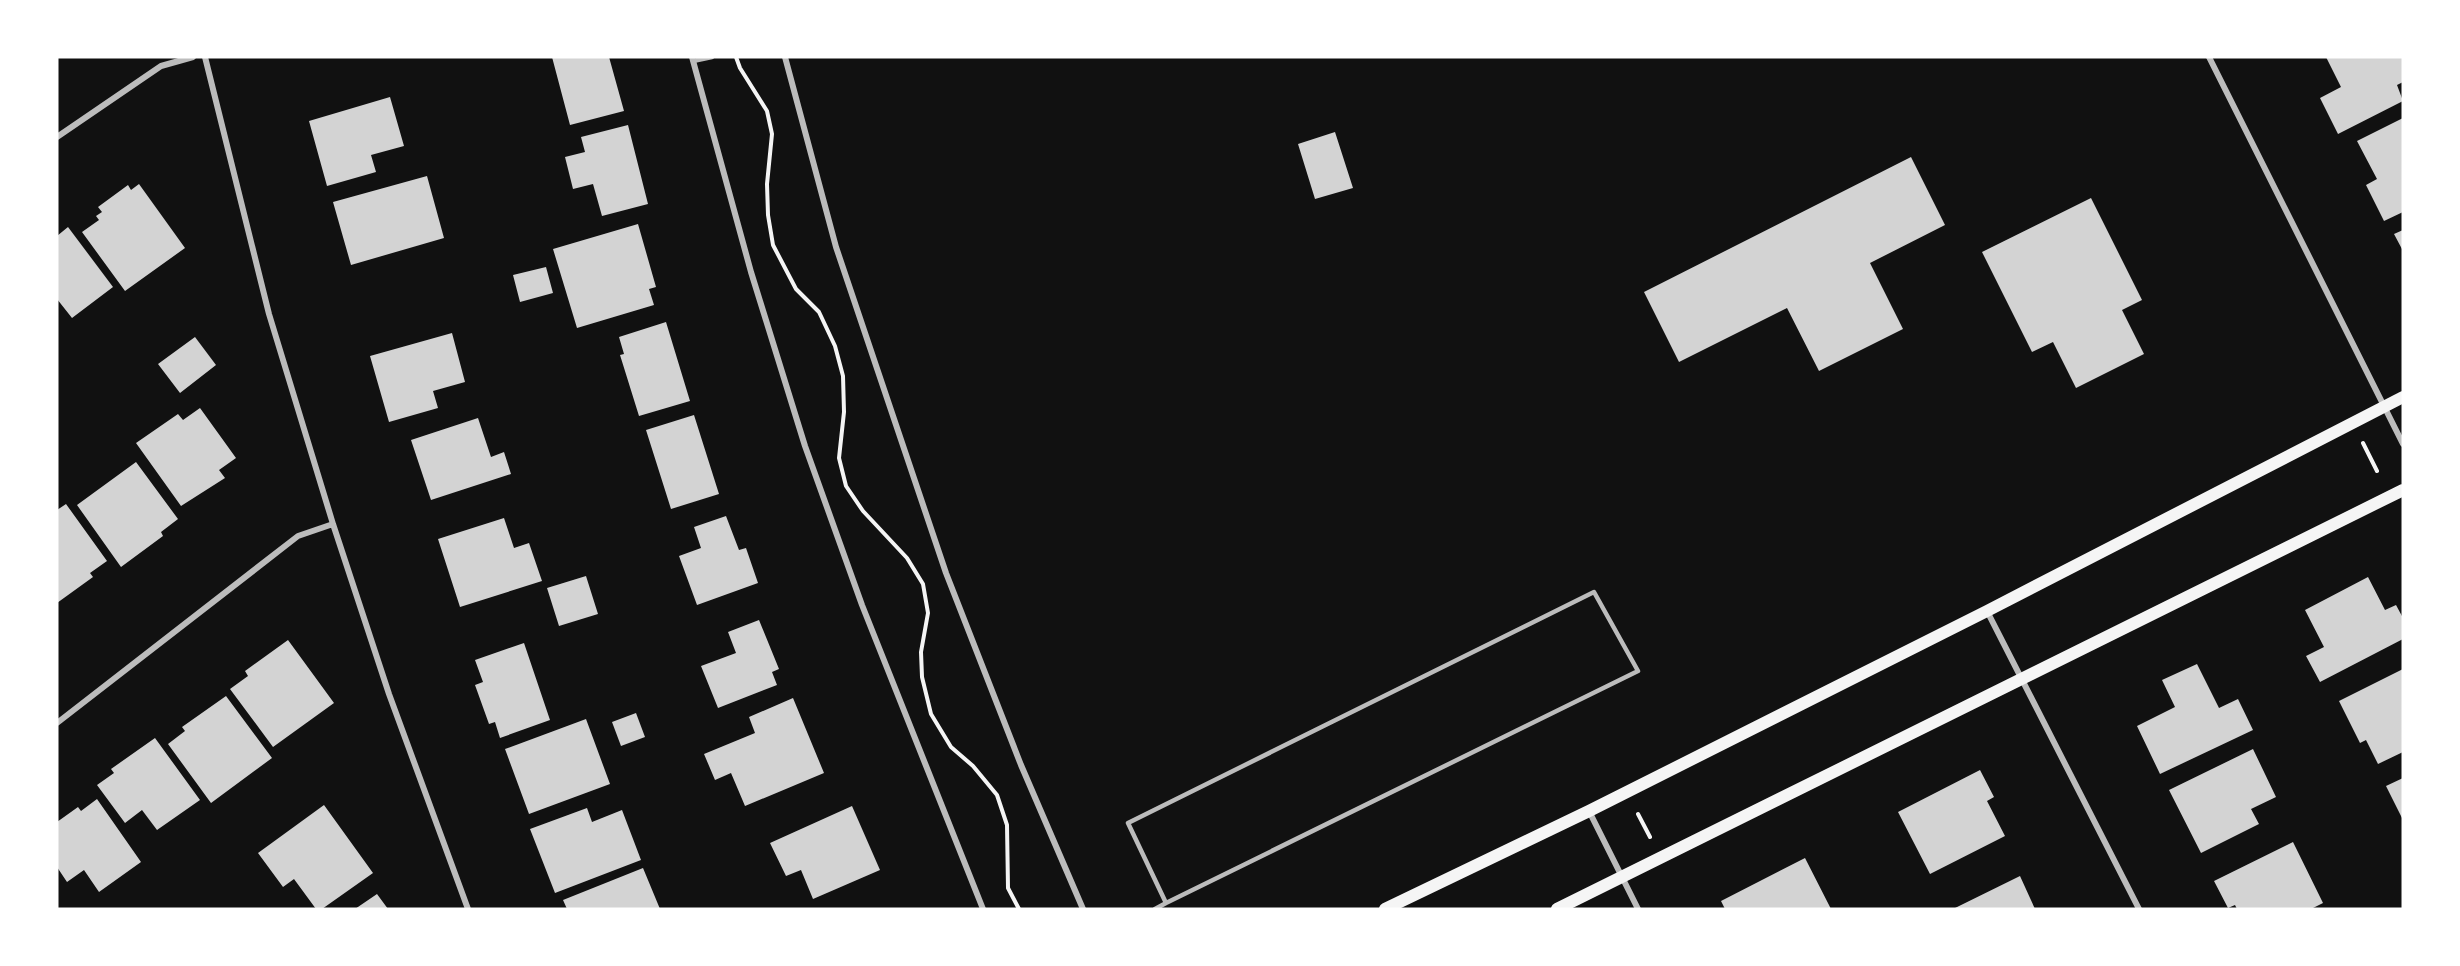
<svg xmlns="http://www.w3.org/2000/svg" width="2460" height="966" font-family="Jost,sans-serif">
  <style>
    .building { fill: #d3d3d3 }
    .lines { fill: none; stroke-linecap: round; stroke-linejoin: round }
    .path { stroke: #f5f5f5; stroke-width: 4 }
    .service { stroke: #bcbcbc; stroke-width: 4.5 }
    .minor { stroke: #bcbcbc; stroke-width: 6 }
    .secondary { stroke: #f5f5f5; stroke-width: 12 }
  </style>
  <rect width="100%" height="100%" fill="#111"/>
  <path class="building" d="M 552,57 L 609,57 L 624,111 L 570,125 Z
    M 2326,57 L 2403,57 L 2403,82 L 2397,85 L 2403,101 L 2338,134 L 2320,98 L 2341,87 Z
    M 390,97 L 404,146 L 371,155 L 376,172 L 327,186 L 309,121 Z
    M 2403,118 L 2403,212 L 2384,221 L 2366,185 L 2377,179 L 2357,141 Z
    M 628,125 L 648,204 L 602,216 L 593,184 L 573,189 L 565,157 L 585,152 L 581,137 Z
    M 1335,132 L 1353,188 L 1315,199 L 1298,144 Z
    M 1911,157 L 1945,225 L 1870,263 L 1903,329 L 1819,371 L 1787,308 L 1679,362 L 1644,292 Z
    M 427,176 L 444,238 L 351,265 L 333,202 Z
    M 139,184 L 185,248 L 125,291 L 82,232 L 99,220 L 96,216 L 102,212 L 98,207 L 128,185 L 131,190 Z
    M 2091,198 L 2142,300 L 2122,310 L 2144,354 L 2076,388 L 2053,342 L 2032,352 L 1982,252 Z
    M 638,224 L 656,287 L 649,289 L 654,305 L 577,328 L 553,249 Z
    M 68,227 L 113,287 L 72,318 L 57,299 L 57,236 Z
    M 2403,230 L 2403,251 L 2394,234 Z
    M 546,267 L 553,293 L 520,302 L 513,275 Z
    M 666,322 L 690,401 L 639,416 L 620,355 L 624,354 L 619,337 Z
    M 452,333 L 465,382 L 433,391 L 438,408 L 389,422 L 370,356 Z
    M 195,337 L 216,365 L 180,393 L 158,364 Z
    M 200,408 L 236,458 L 219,470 L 225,478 L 181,506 L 136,443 L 178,414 L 183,420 Z
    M 694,415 L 719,494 L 671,509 L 646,430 Z
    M 478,418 L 491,457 L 504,452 L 511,474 L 431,500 L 411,440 Z
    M 136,462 L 178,519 L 161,532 L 163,536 L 121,567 L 77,505 Z
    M 66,504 L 107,561 L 90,573 L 93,577 L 57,603 L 57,510 Z
    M 726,516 L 739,550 L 746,548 L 758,583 L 697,605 L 679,556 L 701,548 L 694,527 Z
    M 504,518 L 514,548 L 529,543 L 542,581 L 460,607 L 438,539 Z
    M 586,576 L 598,614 L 559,626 L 547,588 Z
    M 2368,577 L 2385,610 L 2396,605 L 2403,618 L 2403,639 L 2320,682 L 2306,656 L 2324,647 L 2305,610 Z
    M 759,620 L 779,669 L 772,672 L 777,685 L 718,708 L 701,666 L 736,653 L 728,632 Z
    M 288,640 L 334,703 L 273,747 L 230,689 L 248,676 L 245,671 Z
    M 524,643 L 550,720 L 500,738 L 495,722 L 489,724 L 475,685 L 483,682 L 475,660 Z
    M 2197,664 L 2219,708 L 2238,699 L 2253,730 L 2160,774 L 2137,726 L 2175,707 L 2162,680 Z
    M 2403,669 L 2403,752 L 2378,764 L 2366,740 L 2360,743 L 2339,701 Z
    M 226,696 L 272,758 L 211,803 L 168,744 L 185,731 L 182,727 Z
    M 793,698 L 824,773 L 745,806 L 731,773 L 715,780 L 704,754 L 755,733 L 749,717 Z
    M 636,713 L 645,737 L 621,746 L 612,722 Z
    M 586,719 L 610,784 L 529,814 L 505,749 Z
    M 155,738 L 200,800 L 157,830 L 142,810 L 125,823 L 97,785 L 114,773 L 111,769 Z
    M 2253,749 L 2276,797 L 2251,809 L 2259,824 L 2201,853 L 2169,790 Z
    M 1980,770 L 1994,797 L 1987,801 L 2005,836 L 1930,874 L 1898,812 Z
    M 2403,778 L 2403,820 L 2386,786 Z
    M 97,799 L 141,862 L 99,892 L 84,870 L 67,882 L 57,867 L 57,822 L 78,807 L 81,811 Z
    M 324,805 L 373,873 L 322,909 L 316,909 L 294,879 L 283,887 L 258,853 Z
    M 852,806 L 880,870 L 813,899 L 801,870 L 786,876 L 770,843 Z
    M 587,808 L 592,822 L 622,810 L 641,860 L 555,893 L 530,829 Z
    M 2293,842 L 2323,903 L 2311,909 L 2237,909 L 2235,905 L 2228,908 L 2214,881 Z
    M 1805,858 L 1831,909 L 1725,909 L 1721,901 Z
    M 643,868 L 660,909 L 567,909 L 563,900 Z
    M 2020,876 L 2035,909 L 1953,909 Z
    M 377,894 L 388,909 L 355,909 Z"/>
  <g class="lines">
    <path class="path" d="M 736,57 L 740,68 L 767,111 L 772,134 L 767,184 L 768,215 L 773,245 L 796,289 L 819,312 L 835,346 L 843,376 L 844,412 L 839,458 L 846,486 L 863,511 L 907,558 L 923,584 L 928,613 L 921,652 L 922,677 L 931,714 L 951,747 L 973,766 L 997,795 L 1007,825 L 1008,888 L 1019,909
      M 2363,443 L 2377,471
      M 1638,814 L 1650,837"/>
    <path class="service" d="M 693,61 L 712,57
      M 1594,592 L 1638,671 L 1166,903 L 1128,823 Z
      M 1155,909 L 1166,903"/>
    <path class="minor" d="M 205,57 L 269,314 L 333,524 L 389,694 L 468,909
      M 692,57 L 751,272 L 805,446 L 862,605 L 983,909
      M 785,57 L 836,247 L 946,573 L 1021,765 L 1083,909
      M 2209,57 L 2403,444
      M 57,137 L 161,66 L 193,57
      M 1987,611 L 2139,909
      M 57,723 L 298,536 L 333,524
      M 1589,811 L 1638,909"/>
    <path class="secondary" d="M 1385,909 L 1589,811 L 1987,611 L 2403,397
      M 1557,909 L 2403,490"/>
  </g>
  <rect width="2460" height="966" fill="none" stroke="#ffffff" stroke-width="117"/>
</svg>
